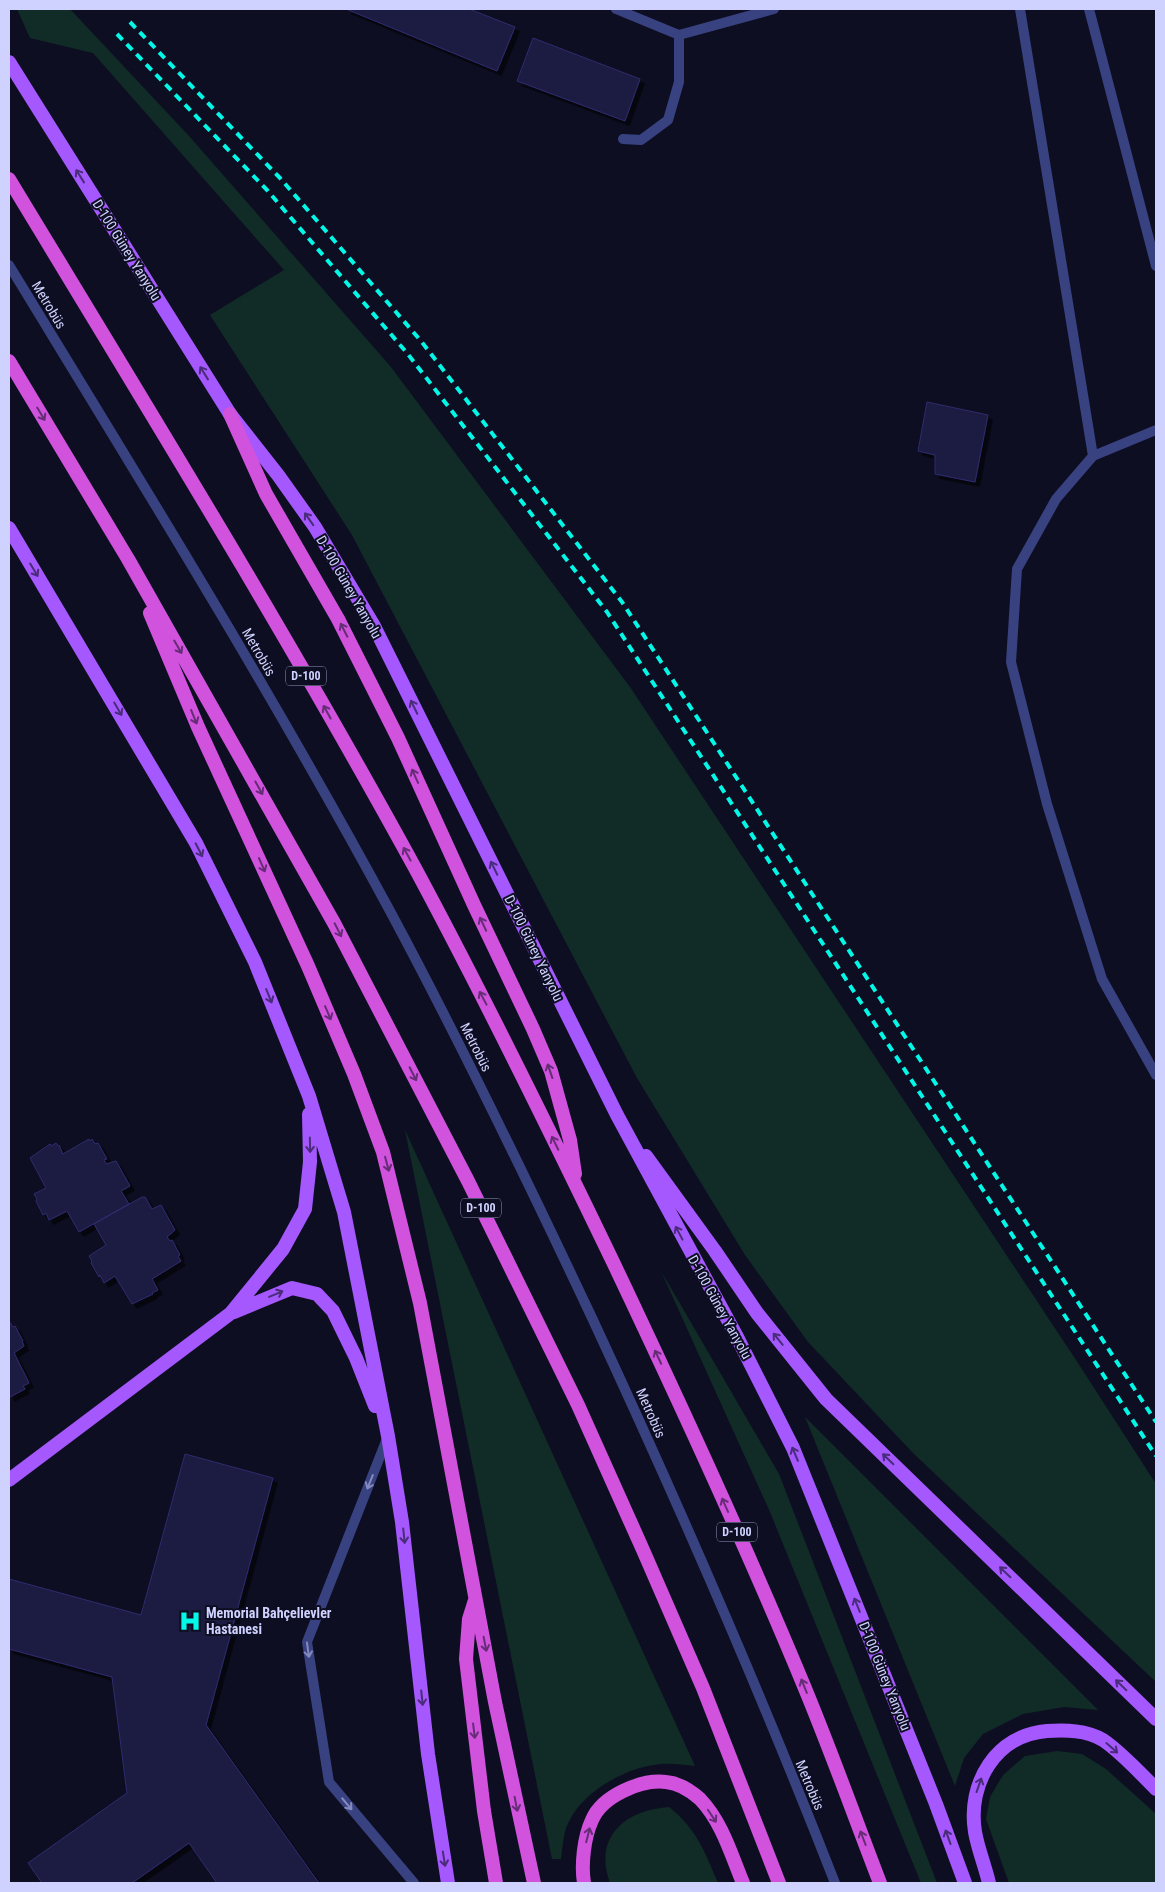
<svg xmlns="http://www.w3.org/2000/svg" width="1165" height="1892" font-family="'Roboto Condensed',sans-serif">
  <style>
    .green { fill: #112c26 }
    .building { fill: #1c1a43; stroke: #2f2c6e; filter: url(#shadow) }
    .lines { fill: none; stroke-linecap: round; stroke-linejoin: round }
    .service { stroke: #394280; stroke-width: 10 }
    .primary { stroke: #a458fd; stroke-width: 14 }
    .trunk { stroke: #d052dd; stroke-width: 14 }
    .rail { stroke: #03f7e7; stroke-width: 4; stroke-dasharray: 8 6; stroke-linecap: butt }
    .oneway { stroke: #4a2c7a }
    .oneway2 { stroke: #652d76 }
    .oneway3 { stroke: #848abf }
    .labels { text-anchor: middle; dominant-baseline: central; stroke-width: 4; stroke-linejoin: round; paint-order: stroke }
    .shield { fill: #0e0e22; stroke: #9596bc; stroke-width: 1 }
    .shield-label { font-size: 12px; font-weight: bold; fill: #cfd1fe }
    .street-label { font-size: 14px; fill: #cfd1fe; stroke: #0e0e22 }
    .poi-label { font-size: 14px; font-weight: bold; fill: #cfd1fe; stroke: #0e0e22; text-anchor: start }
  </style>
  <defs>
    <filter id="shadow"><feDropShadow dx="4.5" dy="4.5" stdDeviation="0" flood-color="#0009"/></filter>
  </defs>
  <rect width="100%" height="100%" fill="#0e0e22"/>
  <path class="green" d="M 17,9 L 70,9 L 189,136 L 391,367 L 630,687 L 1076,1360 L 1156,1484 L 1156,1682 L 914,1454 L 808,1342 L 745,1255 L 637,1078 L 352,535 L 210,315 L 284,270 L 93,53 L 30,38 Z
    M 405,1130 L 695,1766 C 684,1765 672,1763 661,1764 C 624,1767 575,1795 565,1832 C 563,1840 562,1850 561,1859 L 552,1859 Z
    M 661,1271 L 779,1474 L 937,1883 L 921,1883 L 770,1512 Z
    M 805,1417 L 1098,1710 L 1064,1707 L 1023,1714 L 983,1734 L 964,1758 L 955,1786 Z
    M 1057,1751 L 1082,1754 L 1106,1769 L 1156,1814 L 1156,1883 L 1009,1883 L 986,1819 L 990,1797 L 1003,1775 L 1025,1756 Z
    M 669,1807 C 696,1828 705,1852 718,1883 L 610,1883 C 593,1837 625,1810 669,1807 Z"/>
  <path class="building" d="M 346,9 L 469,9 L 515,27 L 497,71 Z
    M 533,38 L 640,79 L 625,121 L 517,81 Z
    M 927,402 L 988,415 L 975,482 L 935,474 L 935,455 L 918,451 Z
    M 89,1139 L 90,1141 L 92,1139 L 95,1144 L 98,1143 L 107,1159 L 104,1160 L 106,1164 L 116,1161 L 130,1186 L 121,1191 L 129,1204 L 79,1232 L 67,1211 L 49,1220 L 46,1213 L 43,1215 L 36,1201 L 37,1199 L 34,1194 L 46,1188 L 30,1158 L 50,1144 L 51,1146 L 56,1143 L 58,1146 L 59,1145 L 63,1154 Z
    M 142,1197 L 145,1197 L 152,1209 L 161,1205 L 175,1230 L 167,1237 L 170,1241 L 172,1240 L 180,1255 L 178,1256 L 181,1261 L 152,1279 L 158,1290 L 152,1293 L 153,1294 L 132,1304 L 115,1276 L 104,1283 L 100,1275 L 99,1277 L 91,1263 L 92,1261 L 89,1256 L 106,1245 L 94,1224 Z
    M 9,1321 L 13,1327 L 15,1326 L 23,1341 L 22,1341 L 24,1346 L 14,1353 L 29,1383 L 23,1386 L 25,1389 L 10,1397 L 9,1395 Z
    M 185,1454 L 273,1478 L 206,1725 L 319,1883 L 217,1883 L 189,1843 L 132,1883 L 42,1883 L 28,1863 L 127,1793 L 112,1677 L 9,1649 L 9,1579 L 141,1615 Z"/>
  <g class="lines">
    <path class="service" d="M 616,9 L 679,35 L 774,9
      M 1020,9 L 1093,456
      M 1089,9 L 1156,266
      M 623,139 L 641,140 L 668,120 L 679,82 L 679,35
      M 9,265 C 139,478 271,691 390,911 C 462,1045 528,1182 593,1320 C 679,1505 761,1693 835,1883
      M 1156,430 L 1093,456 L 1056,499 L 1017,569 L 1011,662 L 1047,804 L 1102,979 L 1156,1075
      M 388,1436 L 307,1642 L 329,1782 L 414,1883"/>
    <path class="primary" d="M 9,62 L 230,414 L 278,475 L 315,527 L 374,626 L 617,1115 L 736,1335 L 793,1448 L 936,1804 L 965,1883
      M 9,528 L 196,843 L 255,962 L 309,1096 L 344,1212 L 388,1436 L 402,1522 L 428,1754 L 448,1883
      M 646,1156 L 715,1251 L 757,1313 L 826,1399 L 1156,1719
      M 234,1312 L 292,1288 L 317,1294 L 333,1311 L 356,1358 L 375,1406
      M 9,1480 L 231,1313 L 283,1249 L 305,1209 L 310,1162 L 309,1114
      M 989,1883 C 985,1866 978,1849 975,1832 C 967,1783 996,1735 1047,1731 C 1066,1730 1086,1730 1103,1740 C 1121,1752 1140,1773 1156,1789"/>
    <path class="trunk" d="M 9,179 C 147,407 287,634 415,868 C 485,998 550,1131 614,1264 C 680,1403 745,1543 804,1686 C 831,1751 855,1818 880,1883
      M 9,361 L 128,559 L 334,923 L 468,1181 L 578,1405 L 643,1550 L 703,1688 L 779,1883
      M 230,414 L 266,494 L 338,619 L 398,738 L 474,905 L 533,1029 L 551,1071 L 570,1140 L 575,1174
      M 150,613 L 198,727 L 308,966 L 354,1074 L 383,1152 L 420,1303 L 495,1702 L 534,1883
      M 475,1600 L 469,1619 L 466,1659 L 484,1811 L 496,1883
      M 584,1883 C 581,1865 584,1837 592,1820 C 602,1796 641,1779 666,1782 C 678,1783 691,1791 700,1799 C 722,1822 731,1854 743,1883"/>
    <path class="rail" d="M 130,22 L 280,178 L 421,341 L 622,602 L 1156,1422
      M 117,34 L 267,190 L 407,353 L 607,612 L 1156,1456"/>
  </g>
  <defs><path id="oneway-shaft" d="M-6 0H5M1.5-3L5.5 0L1.5 3" fill="none" stroke-width="1.6" stroke-linecap="round" stroke-linejoin="round" transform="scale(1.25)"/></defs>
  <g class="oneway">
    <use href="#oneway-shaft" transform="translate(80 176) rotate(-122)"/>
    <use href="#oneway-shaft" transform="translate(204 373) rotate(-122)"/>
    <use href="#oneway-shaft" transform="translate(309 519) rotate(-125)"/>
    <use href="#oneway-shaft" transform="translate(34 570) rotate(59)"/>
    <use href="#oneway-shaft" transform="translate(414 707) rotate(-116)"/>
    <use href="#oneway-shaft" transform="translate(118 709) rotate(60)"/>
    <use href="#oneway-shaft" transform="translate(199 850) rotate(63)"/>
    <use href="#oneway-shaft" transform="translate(494 868) rotate(-116)"/>
    <use href="#oneway-shaft" transform="translate(269 996) rotate(68)"/>
    <use href="#oneway-shaft" transform="translate(310 1145) rotate(89)"/>
    <use href="#oneway-shaft" transform="translate(679 1233) rotate(-118)"/>
    <use href="#oneway-shaft" transform="translate(276 1294) rotate(-23)"/>
    <use href="#oneway-shaft" transform="translate(778 1339) rotate(-129)"/>
    <use href="#oneway-shaft" transform="translate(795 1454) rotate(-113)"/>
    <use href="#oneway-shaft" transform="translate(888 1459) rotate(-136)"/>
    <use href="#oneway-shaft" transform="translate(404 1536) rotate(84)"/>
    <use href="#oneway-shaft" transform="translate(1005 1572) rotate(-136)"/>
    <use href="#oneway-shaft" transform="translate(857 1605) rotate(-112)"/>
    <use href="#oneway-shaft" transform="translate(1121 1685) rotate(-136)"/>
    <use href="#oneway-shaft" transform="translate(422 1698) rotate(84)"/>
    <use href="#oneway-shaft" transform="translate(1112 1748) rotate(41)"/>
    <use href="#oneway-shaft" transform="translate(979 1785) rotate(-71)"/>
    <use href="#oneway-shaft" transform="translate(948 1837) rotate(-110)"/>
    <use href="#oneway-shaft" transform="translate(444 1859) rotate(81)"/>
  </g>
  <g class="oneway2">
    <use href="#oneway-shaft" transform="translate(41 414) rotate(59)"/>
    <use href="#oneway-shaft" transform="translate(344 630) rotate(-117)"/>
    <use href="#oneway-shaft" transform="translate(178 647) rotate(60)"/>
    <use href="#oneway-shaft" transform="translate(327 712) rotate(-119)"/>
    <use href="#oneway-shaft" transform="translate(194 717) rotate(68)"/>
    <use href="#oneway-shaft" transform="translate(415 776) rotate(-114)"/>
    <use href="#oneway-shaft" transform="translate(259 788) rotate(61)"/>
    <use href="#oneway-shaft" transform="translate(407 854) rotate(-119)"/>
    <use href="#oneway-shaft" transform="translate(262 865) rotate(66)"/>
    <use href="#oneway-shaft" transform="translate(483 924) rotate(-115)"/>
    <use href="#oneway-shaft" transform="translate(338 930) rotate(63)"/>
    <use href="#oneway-shaft" transform="translate(483 998) rotate(-118)"/>
    <use href="#oneway-shaft" transform="translate(328 1013) rotate(67)"/>
    <use href="#oneway-shaft" transform="translate(550 1071) rotate(-109)"/>
    <use href="#oneway-shaft" transform="translate(413 1074) rotate(63)"/>
    <use href="#oneway-shaft" transform="translate(555 1143) rotate(-116)"/>
    <use href="#oneway-shaft" transform="translate(387 1164) rotate(75)"/>
    <use href="#oneway-shaft" transform="translate(658 1357) rotate(-115)"/>
    <use href="#oneway-shaft" transform="translate(725 1505) rotate(-114)"/>
    <use href="#oneway-shaft" transform="translate(485 1644) rotate(79)"/>
    <use href="#oneway-shaft" transform="translate(804 1686) rotate(-112)"/>
    <use href="#oneway-shaft" transform="translate(474 1731) rotate(83)"/>
    <use href="#oneway-shaft" transform="translate(516 1804) rotate(79)"/>
    <use href="#oneway-shaft" transform="translate(712 1816) rotate(56)"/>
    <use href="#oneway-shaft" transform="translate(588 1835) rotate(-76)"/>
    <use href="#oneway-shaft" transform="translate(863 1838) rotate(-111)"/>
  </g>
  <g class="oneway3">
    <use href="#oneway-shaft" transform="translate(370 1482) rotate(112)"/>
    <use href="#oneway-shaft" transform="translate(308 1650) rotate(82)"/>
    <use href="#oneway-shaft" transform="translate(347 1804) rotate(50)"/>
  </g>
  <defs>
    <g id="hospital-bare" transform="scale(1.725)"><path d="M-5-5h3v3.5h4V-5h3V5h-3V1.5h-4V5h-3Z" fill="#03f7e7" stroke="#0e0e22" stroke-width="2.5" paint-order="stroke"/></g>
  </defs>
  <g fill-rule="evenodd">
    <use href="#hospital-bare" x="190" y="1621"/>
  </g>
  <g class="labels">
    <g class="shield">
      <rect x="286" y="666.5" width="40" height="19" rx="4"/>
      <rect x="461" y="1198.5" width="40" height="19" rx="4"/>
      <rect x="717" y="1522.5" width="40" height="19" rx="4"/>
    </g>
    <g class="shield-label">
      <text x="306" y="676">D-100</text>
      <text x="481" y="1208">D-100</text>
      <text x="737" y="1532">D-100</text>
    </g>
    <g class="street-label">
      <text transform="translate(127 250) rotate(58)">D-100 Güney Yanyolu</text>
      <text transform="translate(49 305) rotate(59)">Metrobüs</text>
      <text transform="translate(349 587) rotate(60)">D-100 Güney Yanyolu</text>
      <text transform="translate(259 652) rotate(60)">Metrobüs</text>
      <text transform="translate(534 948) rotate(64)">D-100 Güney Yanyolu</text>
      <text transform="translate(476 1047) rotate(63)">Metrobüs</text>
      <text transform="translate(720 1307) rotate(61)">D-100 Güney Yanyolu</text>
      <text transform="translate(651 1413) rotate(66)">Metrobüs</text>
      <text transform="translate(885 1676) rotate(68)">D-100 Güney Yanyolu</text>
      <text transform="translate(810 1785) rotate(67)">Metrobüs</text>
    </g>
    <g class="poi-label">
      <text x="206" y="1613">Memorial Bahçelievler<tspan x="206" dy="16">Hastanesi</tspan></text>
    </g>
  </g>
  <rect width="1165" height="1892" fill="none" stroke="#cfd1fe" stroke-width="20"/>
</svg>
